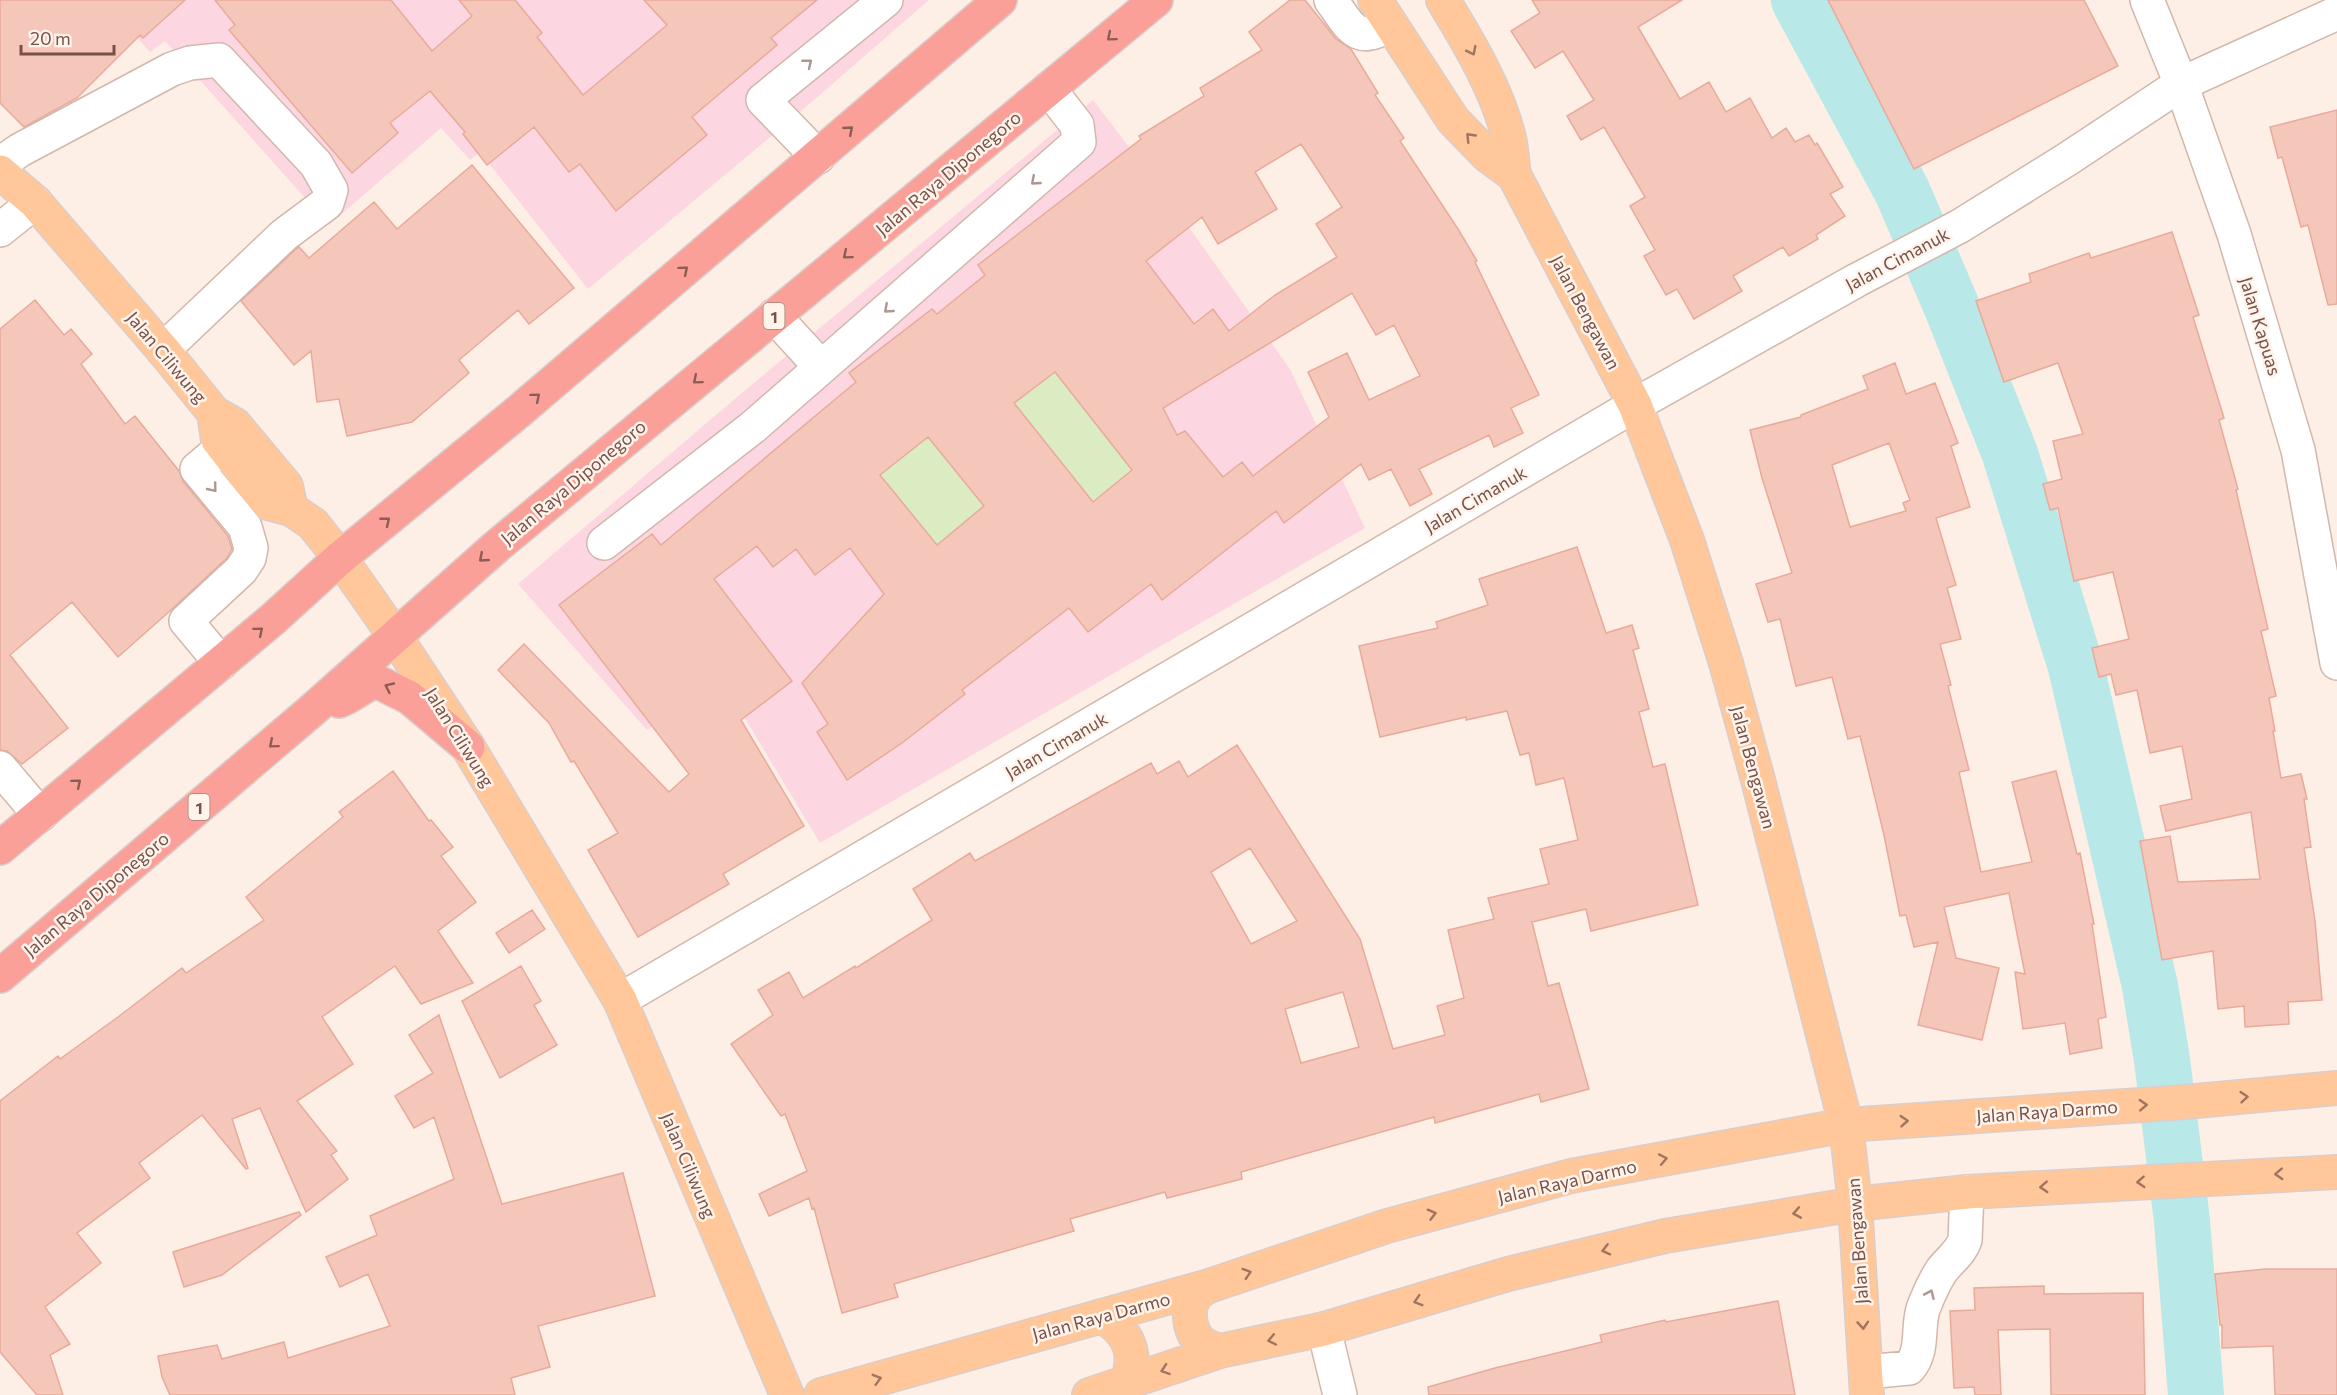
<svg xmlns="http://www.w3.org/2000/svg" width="2337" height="1395" font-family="Commissioner,sans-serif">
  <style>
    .medical { fill: #fcd7e2 }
    .green { fill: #dbecc2 }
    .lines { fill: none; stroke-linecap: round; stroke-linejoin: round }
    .river { stroke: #b8e8e7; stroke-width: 56 }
    .building { fill: #f5c7bb; stroke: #e8aa9a; stroke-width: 1.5; fill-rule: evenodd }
    .minor-casing { stroke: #d2b7ac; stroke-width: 36 }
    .major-casing { stroke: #d9cecc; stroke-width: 36 }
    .highway-casing { stroke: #d9cecc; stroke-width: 36 }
    .minor { stroke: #fff; stroke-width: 33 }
    .major { stroke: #ffc79a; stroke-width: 33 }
    .highway { stroke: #fba098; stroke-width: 33 }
    .oneway { stroke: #8c5d54 }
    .oneway2 { stroke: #a07461 }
    .oneway3 { stroke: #ae9791 }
    .labels { text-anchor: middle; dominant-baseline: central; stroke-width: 5; stroke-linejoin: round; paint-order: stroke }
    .shield { fill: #fff4ec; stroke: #a08279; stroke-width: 1.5 }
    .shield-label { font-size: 16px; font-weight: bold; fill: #785148 }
    .street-label { font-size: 18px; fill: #785148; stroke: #fff4ec }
  </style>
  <rect width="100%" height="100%" fill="#fdefe5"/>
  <path class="medical" d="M 103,0 L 929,0 L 799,113 L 588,289 L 480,152 L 470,160 L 441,128 L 329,225 L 165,41 L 150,52 Z
    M 1093,100 L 1168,198 L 1290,369 L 1365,528 L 820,843 L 723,682 L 647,730 L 518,584 L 730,403 Z"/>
  <path class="green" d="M 1037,350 L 1108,439 L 1145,460 L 1122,537 L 1014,403 L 1035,388 L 1017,365 Z
    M 953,417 L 999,523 L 937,545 L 880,475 Z"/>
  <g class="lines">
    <path class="river" d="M 1799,0 L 1902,191 L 1951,305 L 2010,454 L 2076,667 L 2150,986 L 2162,1060 L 2182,1221 L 2196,1395"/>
  </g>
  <path class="building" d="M 0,0 L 185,0 L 143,38 L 140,35 L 77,98 L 24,127 L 0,103 Z
    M 215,0 L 391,0 L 432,51 L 472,16 L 459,0 L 515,0 L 542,33 L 537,37 L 583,95 L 667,25 L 644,0 L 817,0 L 771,38 L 777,45 L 692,117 L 707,135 L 616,211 L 580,164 L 569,172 L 534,127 L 487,165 L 463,134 L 465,132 L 430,91 L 390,123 L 398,133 L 352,173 L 229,30 L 235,25 Z
    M 1290,0 L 1305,0 L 1336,39 L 1351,49 L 1378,93 L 1375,95 L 1404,138 L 1400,141 L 1458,229 L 1477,261 L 1475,262 L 1539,395 L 1511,408 L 1523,433 L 1494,447 L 1489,435 L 1419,469 L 1432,494 L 1410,506 L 1391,469 L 1369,480 L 1361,464 L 1284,523 L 1276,511 L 1162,600 L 1151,584 L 1088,632 L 1069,608 L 962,690 L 965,694 L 902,743 L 847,780 L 817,732 L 828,724 L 802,683 L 884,594 L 850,548 L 815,575 L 796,549 L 773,567 L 757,546 L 714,579 L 792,681 L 741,720 L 804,826 L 723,874 L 729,884 L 638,937 L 588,850 L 618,833 L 574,761 L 571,762 L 549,723 L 498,670 L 524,644 L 669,792 L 689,774 L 559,605 L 652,534 L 661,545 L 856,382 L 849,373 L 932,309 L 937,314 L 985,275 L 978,265 L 1141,139 L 1139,136 L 1204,96 L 1200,88 L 1262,50 L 1249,32 ZM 1301,144 L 1342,207 L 1316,224 L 1337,257 L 1275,295 L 1229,331 L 1213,309 L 1194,324 L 1146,261 L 1202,217 L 1218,244 L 1277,209 L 1255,172 ZM 1352,293 L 1376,335 L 1394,325 L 1420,376 L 1369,400 L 1347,353 L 1308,372 L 1329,417 L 1253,476 L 1242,462 L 1223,477 L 1185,431 L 1177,435 L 1163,408 ZM 1055,372 L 1132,470 L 1093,502 L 1014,403 ZM 928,437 L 984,506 L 937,545 L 880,475 Z
    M 1532,0 L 1682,0 L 1638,27 L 1680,99 L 1709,82 L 1726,112 L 1750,98 L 1772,138 L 1786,128 L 1795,142 L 1809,135 L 1815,145 L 1817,143 L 1843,187 L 1830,194 L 1845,216 L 1816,235 L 1818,239 L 1789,256 L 1783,247 L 1733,276 L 1742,291 L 1694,319 L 1677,289 L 1666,295 L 1644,256 L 1655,250 L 1630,206 L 1645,197 L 1604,127 L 1581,140 L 1567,116 L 1594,100 L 1563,51 L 1535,68 L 1511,31 L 1540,13 Z
    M 1828,0 L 2084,0 L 2118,66 L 1914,169 Z
    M 2337,110 L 2337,304 L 2328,305 L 2308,225 L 2301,227 L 2282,157 L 2278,158 L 2270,127 Z
    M 472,165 L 574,288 L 529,324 L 518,310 L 459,360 L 469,373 L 412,422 L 347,436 L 339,399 L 317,402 L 311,351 L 294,365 L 241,301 L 296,249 L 299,247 L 309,258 L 374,202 L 397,229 Z
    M 2172,232 L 2199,315 L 2193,317 L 2224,418 L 2219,420 L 2238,489 L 2236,490 L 2268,629 L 2261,631 L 2276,696 L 2269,698 L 2275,731 L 2273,731 L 2281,778 L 2301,774 L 2307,799 L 2304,799 L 2311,847 L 2304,848 L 2315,921 L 2322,1000 L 2288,1002 L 2289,1024 L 2245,1027 L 2244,1006 L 2218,1009 L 2213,951 L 2162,960 L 2140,841 L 2170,836 L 2178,882 L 2260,879 L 2251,812 L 2166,831 L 2160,806 L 2192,799 L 2182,746 L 2150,753 L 2137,690 L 2116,695 L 2111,674 L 2099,677 L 2092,648 L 2129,639 L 2113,572 L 2074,581 L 2058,508 L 2050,510 L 2043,484 L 2062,479 L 2053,441 L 2083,434 L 2058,363 L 2004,382 L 1976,301 L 2031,282 L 2029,274 L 2089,253 L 2091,258 Z
    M 35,300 L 64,335 L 71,329 L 92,354 L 81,364 L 125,424 L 135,416 L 179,471 L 183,481 L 228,536 L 232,549 L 227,558 L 171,610 L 118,657 L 72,602 L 10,655 L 68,728 L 22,764 L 7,751 L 0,750 L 0,329 Z
    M 1895,363 L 1906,394 L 1935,383 L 1958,443 L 1951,446 L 1970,507 L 1936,518 L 1956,585 L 1947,588 L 1961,639 L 1940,644 L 1951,685 L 1948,686 L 1969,770 L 1959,772 L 1981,872 L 2032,862 L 2012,782 L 2056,771 L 2077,854 L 2080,853 L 2094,924 L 2092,924 L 2106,1017 L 2098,1019 L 2102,1048 L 2070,1054 L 2065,1023 L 2023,1029 L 2015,972 L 2025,974 L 2009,893 L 1944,907 L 1956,958 L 1999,968 L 1982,1040 L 1918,1025 L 1938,942 L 1914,947 L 1906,915 L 1900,916 L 1884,835 L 1860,736 L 1848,739 L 1832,677 L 1796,686 L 1780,619 L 1768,622 L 1756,584 L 1792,573 L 1762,478 L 1750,430 L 1801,417 L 1801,415 L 1868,389 L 1863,376 ZM 1889,443 L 1910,500 L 1903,503 L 1906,511 L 1850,527 L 1832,465 Z
    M 1577,547 L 1606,633 L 1632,625 L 1639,648 L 1633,650 L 1649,709 L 1639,712 L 1653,767 L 1665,764 L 1698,905 L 1591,931 L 1586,909 L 1532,922 L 1548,986 L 1559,983 L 1589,1089 L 1541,1102 L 1539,1094 L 1435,1123 L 1434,1117 L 1241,1172 L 1242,1179 L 1167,1198 L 1165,1192 L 1070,1219 L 1074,1231 L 894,1284 L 898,1297 L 842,1313 L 814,1208 L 812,1209 L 809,1198 L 769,1216 L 759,1194 L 807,1171 L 785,1114 L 781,1116 L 731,1044 L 773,1015 L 758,990 L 789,972 L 803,998 L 855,966 L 856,968 L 932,920 L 913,889 L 970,853 L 975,861 L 1151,763 L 1157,774 L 1179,761 L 1188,777 L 1237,745 L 1360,939 L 1393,1049 L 1445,1035 L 1437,1006 L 1464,998 L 1448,930 L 1494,919 L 1488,898 L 1549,884 L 1540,849 L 1578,840 L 1564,778 L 1536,785 L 1529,753 L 1520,755 L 1507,711 L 1466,720 L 1466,717 L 1380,737 L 1359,646 L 1438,628 L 1436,622 L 1488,605 L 1479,579 ZM 1250,848 L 1297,921 L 1251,944 L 1211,872 ZM 1343,992 L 1359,1047 L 1301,1063 L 1285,1009 Z
    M 393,771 L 429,821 L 431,820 L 453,847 L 441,856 L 476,902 L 438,931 L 473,983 L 421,1004 L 395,966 L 322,1017 L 353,1064 L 297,1101 L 337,1151 L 331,1155 L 348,1179 L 306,1212 L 260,1108 L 232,1119 L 248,1168 L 246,1169 L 202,1115 L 139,1163 L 150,1178 L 77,1233 L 101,1263 L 45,1307 L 70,1344 L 50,1355 L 63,1395 L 37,1395 L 0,1352 L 0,1101 L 58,1056 L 60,1059 L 118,1017 L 182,968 L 186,973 L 264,920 L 246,897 L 343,817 L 339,812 Z
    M 532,910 L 545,929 L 509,953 L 496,933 Z
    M 521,966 L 541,1001 L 534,1005 L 557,1045 L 500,1078 L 462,1001 Z
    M 439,1015 L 502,1204 L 623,1173 L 655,1296 L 538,1326 L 550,1367 L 511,1378 L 515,1395 L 170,1395 L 162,1377 L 158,1356 L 217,1345 L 222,1359 L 284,1342 L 288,1358 L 390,1326 L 368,1274 L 340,1287 L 326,1257 L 377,1235 L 370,1216 L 454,1179 L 434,1117 L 414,1128 L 395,1096 L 433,1073 L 409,1035 Z
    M 299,1212 L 301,1215 L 222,1275 L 184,1287 L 173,1252 Z
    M 2265,1269 L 2337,1269 L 2337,1395 L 2275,1395 L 2273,1346 L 2222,1348 L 2222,1325 L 2220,1325 L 2215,1274 Z
    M 2044,1286 L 2044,1294 L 2143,1293 L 2145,1395 L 2051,1395 L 2050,1329 L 1998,1330 L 2001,1395 L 1975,1395 L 1974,1387 L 1954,1388 L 1950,1311 L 1975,1310 L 1974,1288 Z
    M 1778,1301 L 1795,1395 L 1429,1395 L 1428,1387 L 1495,1368 L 1602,1342 L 1600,1335 L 1665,1320 L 1666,1322 Z"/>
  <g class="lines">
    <g class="minor-casing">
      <path id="minor" d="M 1331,0 C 1349,25 1357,48 1390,23
        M 2147,0 L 2181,84 L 2234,234 L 2298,450 L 2337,663
        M 818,157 L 763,100 L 886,0
        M 0,164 L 20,150 L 172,69 L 190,63 L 219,60 L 316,164 L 331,190 L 327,203 L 284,235 L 163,350
        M 0,230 L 35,202
        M 774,316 L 821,367
        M 604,543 L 753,427 L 1079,142 L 1077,125 L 1049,89
        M 221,663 L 186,621 L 241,570 L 249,558 L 251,548 L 245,527 L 197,469 L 223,447
        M 0,768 L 40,815
        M 620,1000 L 1635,405 L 1857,280 L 1960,226 L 2066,160 L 2181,84 L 2337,13
        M 1324,1329 L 1340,1395
        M 1866,1372 L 1909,1368 C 1924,1351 1917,1329 1923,1309 C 1928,1296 1934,1282 1942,1270 C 1950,1260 1961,1252 1965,1240 L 1967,1192"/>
    </g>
    <g class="major-casing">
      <path id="major" d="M 1375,0 L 1453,120 L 1487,155 L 1514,175
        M 1443,0 C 1469,43 1497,89 1509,138 C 1512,150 1512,163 1514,175 L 1635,405 L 1687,540 L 1726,663 L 1758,780 L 1846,1125 L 1855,1204 L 1867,1395
        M 0,172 L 35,202 L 163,350 L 214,413 L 235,425 L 286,486 L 291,509
        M 214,413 L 218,440 L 242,471 L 268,503 L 291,509 L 313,524 L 340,558 L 394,635 L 468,747 L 620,1000 L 787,1395
        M 1209,1286 C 1203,1289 1197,1293 1194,1298 C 1186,1311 1190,1334 1202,1343 C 1207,1347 1214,1349 1220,1351
        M 1101,1316 C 1128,1330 1139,1355 1126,1383
        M 821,1395 L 1209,1286 L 1387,1226 L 1571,1176 L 1846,1125 L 2185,1102 L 2337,1088
        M 1089,1395 L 1220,1351 L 1324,1329 L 1508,1274 L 1665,1236 L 1855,1204 L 1967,1192 L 2337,1172"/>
    </g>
    <g class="highway-casing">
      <path id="highway" d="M 339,701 C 353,696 362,686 376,681 L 410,698 L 468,747
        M 0,848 L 273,619 L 340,558 L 518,412 L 1000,0
        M 0,976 L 310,712 L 497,546 L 1156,0"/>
    </g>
    <use href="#minor" class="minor"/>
    <use href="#major" class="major"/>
    <use href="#highway" class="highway"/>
  </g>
  <defs><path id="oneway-chevron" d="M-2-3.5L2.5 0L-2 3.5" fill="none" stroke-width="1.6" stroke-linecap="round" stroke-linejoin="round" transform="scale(1.5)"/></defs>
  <g class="oneway">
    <use href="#oneway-chevron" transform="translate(1111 37) rotate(140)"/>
    <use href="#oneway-chevron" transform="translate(849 130) rotate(-41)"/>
    <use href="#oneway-chevron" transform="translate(847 255) rotate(140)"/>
    <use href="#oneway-chevron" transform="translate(684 270) rotate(-40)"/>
    <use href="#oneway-chevron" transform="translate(697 380) rotate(140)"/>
    <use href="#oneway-chevron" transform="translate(536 397) rotate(-40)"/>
    <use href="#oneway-chevron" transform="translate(386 521) rotate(-39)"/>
    <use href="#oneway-chevron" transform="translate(483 558) rotate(139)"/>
    <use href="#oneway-chevron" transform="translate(259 631) rotate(-40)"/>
    <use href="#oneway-chevron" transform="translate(389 687) rotate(-155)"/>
    <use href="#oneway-chevron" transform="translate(273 744) rotate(140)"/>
    <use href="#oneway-chevron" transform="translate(77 783) rotate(-40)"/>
  </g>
  <g class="oneway2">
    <use href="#oneway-chevron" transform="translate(1472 51) rotate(63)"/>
    <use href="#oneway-chevron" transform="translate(1470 137) rotate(-134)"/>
    <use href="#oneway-chevron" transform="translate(2244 1097) rotate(-5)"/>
    <use href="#oneway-chevron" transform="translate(2143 1105) rotate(-3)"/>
    <use href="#oneway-chevron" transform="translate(1904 1121) rotate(-4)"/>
    <use href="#oneway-chevron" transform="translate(1663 1159) rotate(-11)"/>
    <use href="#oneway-chevron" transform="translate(2279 1174) rotate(177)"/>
    <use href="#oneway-chevron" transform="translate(2141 1182) rotate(176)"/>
    <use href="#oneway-chevron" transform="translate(2044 1187) rotate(177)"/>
    <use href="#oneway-chevron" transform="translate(1797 1213) rotate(170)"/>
    <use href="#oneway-chevron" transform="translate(1432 1214) rotate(-15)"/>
    <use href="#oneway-chevron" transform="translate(1606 1250) rotate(166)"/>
    <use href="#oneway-chevron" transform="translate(1247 1273) rotate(-18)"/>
    <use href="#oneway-chevron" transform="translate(1418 1301) rotate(163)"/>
    <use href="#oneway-chevron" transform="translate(1863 1325) rotate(86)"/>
    <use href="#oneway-chevron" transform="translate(1272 1340) rotate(168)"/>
    <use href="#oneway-chevron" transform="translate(1165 1370) rotate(161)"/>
    <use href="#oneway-chevron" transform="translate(877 1379) rotate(-16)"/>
  </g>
  <g class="oneway3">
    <use href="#oneway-chevron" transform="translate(808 63) rotate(-39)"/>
    <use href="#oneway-chevron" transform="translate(1035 181) rotate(139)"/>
    <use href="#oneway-chevron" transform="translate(888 309) rotate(139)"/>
    <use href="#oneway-chevron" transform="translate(213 488) rotate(51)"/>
    <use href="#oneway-chevron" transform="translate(1930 1294) rotate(-66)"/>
  </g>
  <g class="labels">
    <g class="shield">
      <rect x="763.5" y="303" width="21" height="26" rx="4.5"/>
      <rect x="188.5" y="794" width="21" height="26" rx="4.5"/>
    </g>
    <g class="shield-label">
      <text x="774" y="316">1</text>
      <text x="199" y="807">1</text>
    </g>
    <g class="street-label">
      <text transform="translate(948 173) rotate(-40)">Jalan Raya Diponegoro</text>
      <text transform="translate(1897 259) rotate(-28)">Jalan Cimanuk</text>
      <text transform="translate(1586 312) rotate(62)">Jalan Bengawan</text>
      <text transform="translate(2261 326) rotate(73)">Jalan Kapuas</text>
      <text transform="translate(167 357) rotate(50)">Jalan Ciliwung</text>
      <text transform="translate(573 482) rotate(-40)">Jalan Raya Diponegoro</text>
      <text transform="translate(1475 499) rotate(-30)">Jalan Cimanuk</text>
      <text transform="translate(460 737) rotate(58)">Jalan Ciliwung</text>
      <text transform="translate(1056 745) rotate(-30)">Jalan Cimanuk</text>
      <text transform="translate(1754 767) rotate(75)">Jalan Bengawan</text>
      <text transform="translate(96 894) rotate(-40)">Jalan Raya Diponegoro</text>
      <text transform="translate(2047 1111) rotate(-4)">Jalan Raya Darmo</text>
      <text transform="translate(689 1165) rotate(67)">Jalan Ciliwung</text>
      <text transform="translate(1567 1181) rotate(-13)">Jalan Raya Darmo</text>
      <text transform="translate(1857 1241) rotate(-94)">Jalan Bengawan</text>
      <text transform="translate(1101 1316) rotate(-15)">Jalan Raya Darmo</text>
    </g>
  </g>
  <path d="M21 45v9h93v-9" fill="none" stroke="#785148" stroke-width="3"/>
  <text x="30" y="45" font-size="18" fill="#785148" stroke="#fff4ec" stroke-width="4.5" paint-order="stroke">20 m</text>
</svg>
